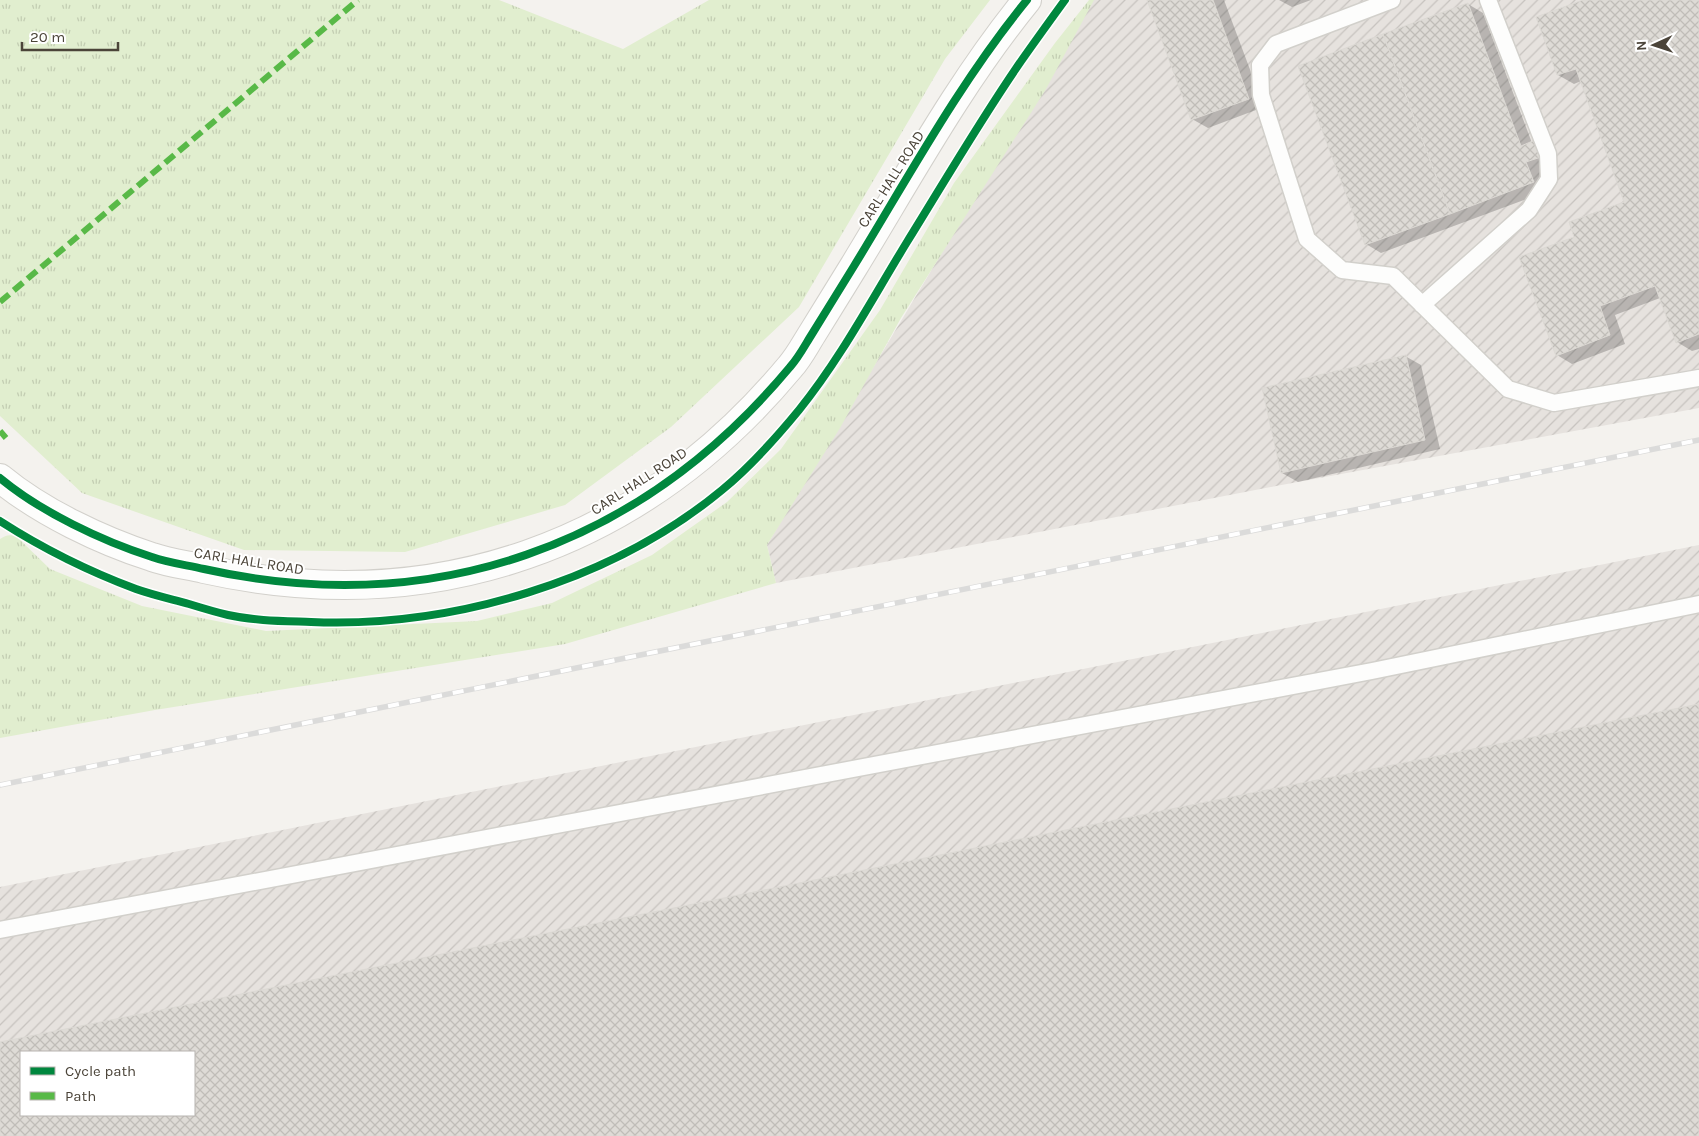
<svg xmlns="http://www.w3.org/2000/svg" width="1699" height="1136" font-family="Karla,sans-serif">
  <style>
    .industrial { fill: url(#industrial-furrows); fill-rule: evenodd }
    .grass { fill: url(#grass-tufts) }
    .shadow { fill: #0003; fill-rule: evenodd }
    .building { fill: url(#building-cross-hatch); stroke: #dcd9d4; fill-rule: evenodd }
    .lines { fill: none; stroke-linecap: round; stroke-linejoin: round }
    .lane-casing { stroke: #d2d0cb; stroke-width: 19 }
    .street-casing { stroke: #d2d0cb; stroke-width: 30 }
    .lane { stroke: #fdfdfc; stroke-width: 16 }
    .street { stroke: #fdfdfc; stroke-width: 28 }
    .rail-casing { stroke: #dbdbda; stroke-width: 5.5 }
    .rail { stroke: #fff; stroke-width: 4; stroke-dasharray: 11; stroke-linecap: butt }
    .quiet { stroke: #58b947; stroke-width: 6; stroke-dasharray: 12 6; stroke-linecap: butt }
    .cycleway-casing { stroke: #fff; stroke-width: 11 }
    .cycleway { stroke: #00873e; stroke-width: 8 }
    .labels { text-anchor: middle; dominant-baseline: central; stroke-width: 4; stroke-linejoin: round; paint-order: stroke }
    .street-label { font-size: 15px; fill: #4b4439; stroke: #fff }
  </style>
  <defs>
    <pattern id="industrial-furrows" width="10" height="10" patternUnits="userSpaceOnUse" patternTransform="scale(1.25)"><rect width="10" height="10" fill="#e6e2de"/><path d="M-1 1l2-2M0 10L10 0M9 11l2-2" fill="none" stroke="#c7c3bf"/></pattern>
    <pattern id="grass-tufts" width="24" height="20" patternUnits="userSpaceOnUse" patternTransform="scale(1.25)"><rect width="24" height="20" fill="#e1eecf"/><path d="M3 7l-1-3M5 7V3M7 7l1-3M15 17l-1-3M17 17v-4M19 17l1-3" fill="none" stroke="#c3cdb2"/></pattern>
    <pattern id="building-cross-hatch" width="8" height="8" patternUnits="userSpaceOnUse" patternTransform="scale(1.25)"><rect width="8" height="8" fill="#dedbd6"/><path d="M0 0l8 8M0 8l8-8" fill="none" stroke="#c0bdb8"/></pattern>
  </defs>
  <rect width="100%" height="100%" fill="#f4f2ee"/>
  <path class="industrial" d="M 1093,0 L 1699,0 L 1699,408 L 1276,486 L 776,583 L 767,545 Z
    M 1699,545 L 1699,1136 L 0,1136 L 0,887 ZM 21,1052 L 194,1052 L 194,1115 L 21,1115 Z"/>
  <path class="grass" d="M 0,0 L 499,0 L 623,49 L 709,0 L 990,0 L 945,59 L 799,307 L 671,427 L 565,505 L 405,552 L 244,550 L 82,493 L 0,416 Z
    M 1089,0 L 1094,0 L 1046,89 L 901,318 L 840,428 L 767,545 L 776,583 L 565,644 L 155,710 L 0,738 L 0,539 C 6,535 10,534 17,537 L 50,569 L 142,606 L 266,631 L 477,621 L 552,603 L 652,555 L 727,502 L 781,449 L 880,310 L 954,183 L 1055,43 Z"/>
  <path class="shadow" d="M 1149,0 L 1224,0 L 1264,107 L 1208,128 L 1192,119 Z
    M 1279,0 L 1311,0 L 1292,7 Z
    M 1587,0 L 1699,0 L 1699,349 L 1692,351 L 1677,342 L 1660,298 L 1615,315 L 1625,344 L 1572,364 L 1557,355 L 1576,237 L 1626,202 L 1581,81 L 1574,84 L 1558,75 Z
    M 1468,4 L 1483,13 L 1532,143 L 1551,151 L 1548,191 L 1381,253 L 1366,244 Z
    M 1405,356 L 1421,365 L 1440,449 L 1298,482 L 1282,473 Z
    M 1699,705 L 1699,1136 L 0,1136 L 0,1043 ZM 21,1052 L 194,1052 L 194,1115 L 21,1115 Z"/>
  <path class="building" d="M 1147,0 L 1213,0 L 1249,99 L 1191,120 Z
    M 1583,0 L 1699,0 L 1699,334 L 1676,343 L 1655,286 L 1600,306 L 1610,335 L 1556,356 L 1519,257 L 1574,237 L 1569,222 L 1624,202 L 1576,69 L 1557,75 L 1536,17 Z
    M 1468,3 L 1521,146 L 1535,140 L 1541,157 L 1526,162 L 1534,182 L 1450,214 L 1383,34 Z
    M 1383,34 L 1450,214 L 1365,245 L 1298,66 Z
    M 1406,355 L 1425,440 L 1281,473 L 1262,388 Z
    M 1699,704 L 1699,1136 L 0,1136 L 0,1042 ZM 21,1052 L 194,1052 L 194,1115 L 21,1115 Z"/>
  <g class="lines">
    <g class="lane-casing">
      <path id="lane" d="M 1392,0 L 1276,44 L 1260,65 L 1261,95 L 1307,239 L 1342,270 L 1393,276 L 1508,389 L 1554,403 L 1699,378
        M 1422,305 L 1529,210 L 1549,179 L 1548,154 L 1488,0
        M 0,930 L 1372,671 L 1699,604"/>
    </g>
    <g class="street-casing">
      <path id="street" d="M 0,478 C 41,512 102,541 152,557 C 169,563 187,565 204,569 C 433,620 640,547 790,367 C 799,357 805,345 812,334 C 826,311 840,289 854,266 C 909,176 960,82 1027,0"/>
    </g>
    <use href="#lane" class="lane"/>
    <use href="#street" class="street"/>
    <g class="rail-casing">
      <path id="rail" d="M 0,785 L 1699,440"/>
    </g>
    <use href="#rail" class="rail"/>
    <path class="quiet" d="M 0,302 L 358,0
      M 0,431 L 6,438"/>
    <g class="cycleway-casing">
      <path id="cycleway" d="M 0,478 C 41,512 102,541 152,557 C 169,563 187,565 204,569 C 433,620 640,547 790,367 C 799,357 805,345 812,334 C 826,311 840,289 854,266 C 909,176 960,82 1027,0
        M 0,521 C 42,548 88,571 136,589 C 153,595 171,599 189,604 C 202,608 215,612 228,615 C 255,621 284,621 311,622 C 453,628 612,581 722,490 C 750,467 776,438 799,410 C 841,358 872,299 907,242 C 943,184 978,124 1017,67 C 1033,44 1049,22 1065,0"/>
    </g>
    <use href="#cycleway" class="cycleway"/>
  </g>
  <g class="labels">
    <g class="street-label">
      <text transform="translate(891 179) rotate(-58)">CARL HALL ROAD</text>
      <text transform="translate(639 481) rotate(-33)">CARL HALL ROAD</text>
      <text transform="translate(249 561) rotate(9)">CARL HALL ROAD</text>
    </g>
  </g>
  <rect x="20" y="1051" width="175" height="65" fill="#ffffff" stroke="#b7b4b0"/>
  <rect x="30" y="1067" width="25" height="8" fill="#00873e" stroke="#b7b4b0"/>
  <text x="65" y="1076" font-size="15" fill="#4b4439">Cycle path</text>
  <rect x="30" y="1092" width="25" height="8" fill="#58b947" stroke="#b7b4b0"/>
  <text x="65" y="1101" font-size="15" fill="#4b4439">Path</text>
  <g transform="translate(1654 45) rotate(267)" stroke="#ffffff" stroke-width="4" paint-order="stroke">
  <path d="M0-4L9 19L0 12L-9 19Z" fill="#4b4439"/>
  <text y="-8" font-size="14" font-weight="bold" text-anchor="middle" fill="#4b4439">N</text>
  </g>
  <path d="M22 42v8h96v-8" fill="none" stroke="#4b4439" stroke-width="2.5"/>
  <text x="30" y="42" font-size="15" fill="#4b4439" stroke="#ffffff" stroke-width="4" paint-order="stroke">20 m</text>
</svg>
